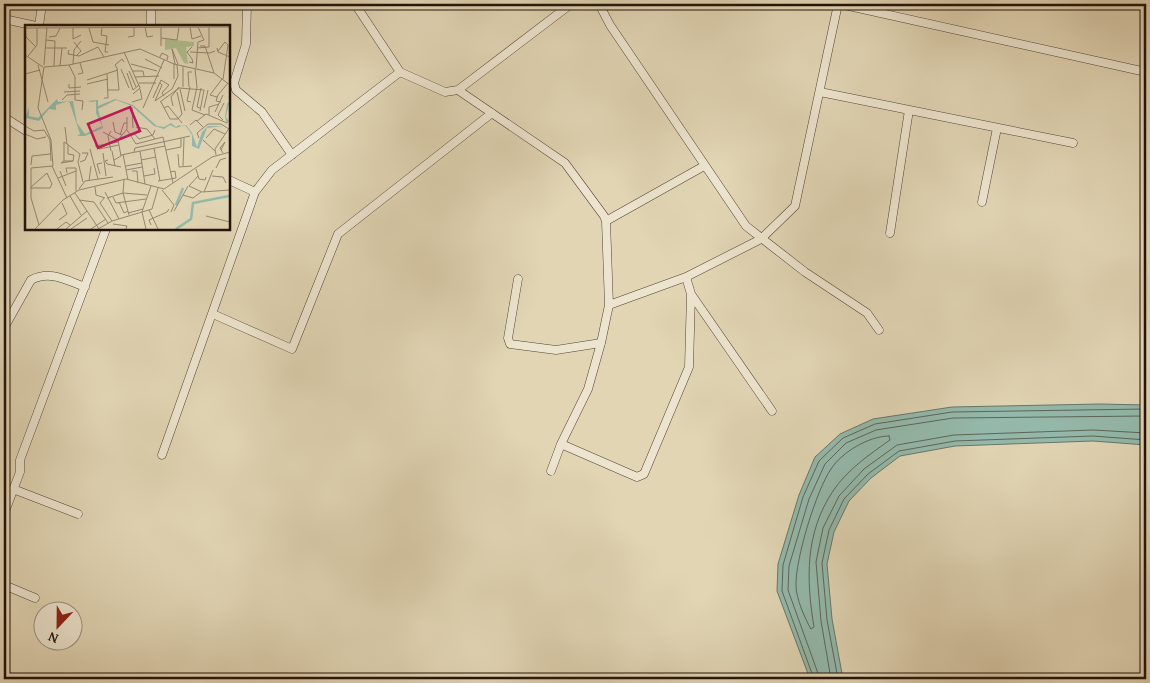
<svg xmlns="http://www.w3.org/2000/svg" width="1150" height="683" font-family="'Gentium Book Plus',serif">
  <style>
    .water { fill: #94b9ab; stroke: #67776b }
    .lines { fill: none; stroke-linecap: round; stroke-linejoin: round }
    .shore { stroke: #5c665a; stroke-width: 1 }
    .street-casing { stroke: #534434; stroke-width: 9 }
    .street { stroke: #ece4ce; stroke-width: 8 }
    .inset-river { fill: none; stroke: #94b9ab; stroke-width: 2.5 }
    .inset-road { fill: none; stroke: #958770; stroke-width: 1 }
    .view { fill: #c2185b; fill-opacity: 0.15; stroke: #c2185b; stroke-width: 2.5 }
    .inset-edge { fill: none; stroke: #24130a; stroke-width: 2.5 }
  </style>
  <rect width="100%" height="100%" fill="#e1d5b4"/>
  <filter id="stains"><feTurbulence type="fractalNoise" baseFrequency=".004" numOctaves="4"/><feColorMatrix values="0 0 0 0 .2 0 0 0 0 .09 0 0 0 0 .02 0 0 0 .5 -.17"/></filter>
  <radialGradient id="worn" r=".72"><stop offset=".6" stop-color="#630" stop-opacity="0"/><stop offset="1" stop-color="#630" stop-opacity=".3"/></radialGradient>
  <path class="water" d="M 1100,404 L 1146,405 L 1146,445 L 1093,441 L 955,446 L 900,456 L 871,478 L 849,501 L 834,532 L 827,564 L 832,619 L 843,679 L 810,679 L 777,591 L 778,564 L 799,495 L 815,457 L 840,434 L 873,419 L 952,407 Z"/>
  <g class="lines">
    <path class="shore" d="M 889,436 L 890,440 C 870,454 847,470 833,491 C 805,533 806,579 814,627 L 811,629 C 805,619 796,598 796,586 C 795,560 816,491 831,469 C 842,452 869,436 889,436 Z
      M 814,679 L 782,591 L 783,565 L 803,497 L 819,461 L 843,438 L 875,424 L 952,412 L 1146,409
      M 820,679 L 788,590 L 789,566 L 809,499 L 825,464 L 846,443 L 876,430 L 953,418 L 1146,416
      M 831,679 L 821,621 L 816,562 L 823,528 L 839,496 L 864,469 L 897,445 L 954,435 L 1093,430 L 1146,433
      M 838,679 L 827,620 L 822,563 L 829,530 L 844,499 L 868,474 L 899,451 L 955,441 L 1093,436 L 1146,440"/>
    <g class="street-casing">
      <path id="street" d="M 247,4 L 246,44 L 234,83 L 236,90 L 262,112 L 292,155
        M 599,4 L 610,25 L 746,226 L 805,272 L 867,313 L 879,330
        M 840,4 L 1146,72
        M 357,7 L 400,72
        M 4,19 L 36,26
        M 39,26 L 42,4
        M 151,26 L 151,4
        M 458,90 L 565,163 L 604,216 L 606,221 L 609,305 L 601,343 L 588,389 L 561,444 L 551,471
        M 820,92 L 1073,143
        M 4,117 L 26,131
        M 229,180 L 255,192
        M 982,202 L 997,128
        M 606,221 L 704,166
        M 890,233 L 909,110
        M 686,277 L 761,239 L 795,206 L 838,4
        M 518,279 L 508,338 L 510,344 L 556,350 L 601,343
        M 691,294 L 772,411
        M 213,314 L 292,349 L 338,234 L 492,113
        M 4,328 L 31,280 C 50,270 66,280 85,287
        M 561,444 L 637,477 L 644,474 L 689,367 L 691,294 L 686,277 L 609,305
        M 162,455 L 255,192 L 272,170 L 400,72 L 445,92 L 458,90 L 571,4
        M 13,489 L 78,514
        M 4,514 L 20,472 L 20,460 L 106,229
        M 4,585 L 35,598"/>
    </g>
    <use href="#street" class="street"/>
  </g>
  <g transform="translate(25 25)">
    <rect width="205" height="205" fill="#e1d5b4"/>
    <path d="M 140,14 L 169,17 L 169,21 L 161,22 L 163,39 L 159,38 L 151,23 L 140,25 Z" fill="#b0be8f"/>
    <path d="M 32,74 L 33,77 L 48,76 L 52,98 L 60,109 L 77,101 L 71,88 L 71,76 L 69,77 L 67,77 L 62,76 L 73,75 L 73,81 L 90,74 L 108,80 L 132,101 L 139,102 L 146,98 L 151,102 L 154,100 L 156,101 L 159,100 L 161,100 L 167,108 L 172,122 L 177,107 L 183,101 L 197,101 L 202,99 L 200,92 L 202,79 L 205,75 L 201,92 L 204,96 L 202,99 L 198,101 L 182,103 L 174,124 L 167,121 L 167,110 L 160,100 L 151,103 L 145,100 L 139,104 L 129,101 L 107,81 L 91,75 L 73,84 L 78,103 L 60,111 L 52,111 L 55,109 L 44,76 L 31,80 L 31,85 L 24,84 L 14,96 L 0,93 L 4,82 L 4,91 L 13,93 Z" fill="#94b9ab"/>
    <path class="inset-river" d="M 151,180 L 158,163M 151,204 L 166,194 L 168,178 L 204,171"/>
    <path class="inset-road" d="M 120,2 L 122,12 L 128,11M 136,2 L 136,21M 165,2 L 167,14 L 176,11M 48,3 L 48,14 L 56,10M 64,3 L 68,17 L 84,20M 77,3 L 76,10 L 82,11 L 80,27 L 83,27M 24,12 L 31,11 L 35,3M 103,12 L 109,11 L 109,2M 136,13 L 152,15 L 154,2M 21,15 L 30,16 L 29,41M 49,17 L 56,26 L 52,30M 175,21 L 180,21 L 189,48M 11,22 L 1,12 L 0,3 L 205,2M 21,23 L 42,23M 172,23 L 184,22 L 184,2M 192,23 L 193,27 L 205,32M 147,24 L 150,39M 147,24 L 153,39M 44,25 L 43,29 L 54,31 L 73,22 L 79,32M 193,26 L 200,17 L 203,20M 99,27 L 115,63 L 108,69M 165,27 L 185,28 L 190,26M 0,30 L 18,42M 3,31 L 12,20 L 12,3M 135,32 L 137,28 L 143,31 L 142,35M 120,34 L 137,43M 164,37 L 168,38 L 167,34 L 162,27 L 167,22M 48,39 L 49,25 L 56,16M 106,39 L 132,46M 13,40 L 23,77M 19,40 L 22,2M 44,40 L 50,52 L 50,75 L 58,76 L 57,85M 35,41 L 37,23M 158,41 L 158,62M 19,42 L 44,40 L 115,24 L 149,39 L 189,48 L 205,60M 92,43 L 90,40 L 97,34 L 99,37M 171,43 L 173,17 L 179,15 L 173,2M 96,44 L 104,63M 170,44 L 172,62 L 167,85 L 180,90M 104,46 L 111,62M 108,46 L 118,46 L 119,51M 102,48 L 108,65 L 114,60M 0,49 L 15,45M 53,49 L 58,48 L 55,38M 110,52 L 134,51M 149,54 L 149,39M 198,54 L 203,20M 62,55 L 93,45M 114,58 L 131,58M 44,59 L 44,63 L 56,62M 62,59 L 83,54M 164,62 L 163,47 L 167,47M 165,62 L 162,76 L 166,77M 154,63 L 179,65 L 175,86M 155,64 L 160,86M 83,65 L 94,65 L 92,43M 39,67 L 55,66M 192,72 L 185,70 L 197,54M 79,73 L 83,73 L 82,49M 128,73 L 136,55 L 144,60 L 137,68 L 139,71M 37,75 L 42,70 L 55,69M 130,76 L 147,64 L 153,51 L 152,40M 130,76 L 137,60 L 135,58M 107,77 L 117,74 L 115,64M 135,77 L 154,63M 136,77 L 145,94 L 153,94 L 157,89 L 152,67M 196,77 L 191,76 L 193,70 L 203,58M 148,81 L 146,72 L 154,62M 107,82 L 108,103M 118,83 L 139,35M 139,83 L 143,81 L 157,98M 175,83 L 172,82 L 176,63M 179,83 L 183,65M 190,87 L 198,70M 184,90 L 184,82 L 194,79M 198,95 L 193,90 L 199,78M 172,96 L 181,89 L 202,98M 88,97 L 90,107 L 97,110M 165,100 L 171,95 L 178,102M 0,101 L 9,106 L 19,105M 40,102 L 42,119 L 55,129 L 53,137 L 58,157M 111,102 L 122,104 L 130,114 L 138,112 L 148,158M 19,105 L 25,115 L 26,136M 102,105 L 111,119 L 130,114M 78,107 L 93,115 L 96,131 L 89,135M 108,107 L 114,114 L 128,110 L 130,105M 0,109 L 12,114 L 21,112M 95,110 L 99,98 L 102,98M 174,113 L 172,108 L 183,99 L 196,99 L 204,104M 181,113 L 189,104 L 200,109M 93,115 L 102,104 L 102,92M 178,115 L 190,126M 42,119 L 39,117 L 39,136 L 48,136 L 49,130 L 43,129 L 43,120M 70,121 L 94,117M 129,123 L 135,156M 65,124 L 73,154M 74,124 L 94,120M 141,125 L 156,122 L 156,113M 196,125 L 200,117 L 195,123 L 198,128M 86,126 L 83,111 L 86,106M 87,126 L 90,141M 115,126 L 120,159M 109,127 L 110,123 L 165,111M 78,128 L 81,151M 98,129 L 103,155M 153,129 L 154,142 L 167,141M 96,130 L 140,121M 191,130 L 190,124 L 205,102M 83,135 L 80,136 L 82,139 L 96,142M 116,135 L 131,132M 39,136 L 36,138 L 48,136M 55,137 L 60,135 L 63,128 L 57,128M 6,140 L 7,131 L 25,129M 27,141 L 42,173M 101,141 L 117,138M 158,141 L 159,113M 51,143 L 51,166M 191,143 L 195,135 L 201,133M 171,144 L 174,154 L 180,155 L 181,152M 101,145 L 117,142M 35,146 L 41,161M 107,146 L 112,146 L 113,158M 42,148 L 41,143 L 51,143M 75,149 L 72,139 L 77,138M 119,151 L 130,149 L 129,143M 173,151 L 164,161 L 177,167 L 205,165M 187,151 L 198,152 L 201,158M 33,153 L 51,146M 99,155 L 98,168 L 104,190M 64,156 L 66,141M 133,156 L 151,153 L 150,146 L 145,147M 70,162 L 71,170 L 80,173M 5,163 L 25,163 L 27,159 L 22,148 L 6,162M 54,164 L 60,156 L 88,152M 137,165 L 149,180 L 146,187M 80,167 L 94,194M 179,167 L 188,145M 50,168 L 74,204M 158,170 L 168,173 L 176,167M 45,171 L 56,190M 88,172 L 91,178 L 121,174M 79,173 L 75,178 L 87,196M 82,173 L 98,168 L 122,170M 54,175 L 69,177 L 83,198M 94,177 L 99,188 L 103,186M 124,185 L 133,204M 149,186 L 163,161M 103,188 L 118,184M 181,191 L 205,197M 34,195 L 42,189 L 37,178M 88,199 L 102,201 L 101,204M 14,200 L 6,173 L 6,143 L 28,141 L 26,115 L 13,83 L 19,42M 126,200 L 124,195 L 142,187 L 144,184M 10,204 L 38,175 L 54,165 L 101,154 L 139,164 L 187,132 L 205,127M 32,204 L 41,197 L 45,200M 41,204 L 62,186M 46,204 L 62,193M 66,204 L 81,194M 73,204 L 87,196 L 127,184 L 133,163M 121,204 L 117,187 L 126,161"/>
    <path class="view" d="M 105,82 L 115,106 L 73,123 L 63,99 Z"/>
    <rect width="205" height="205" class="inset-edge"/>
  </g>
  <rect width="1150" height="683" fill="none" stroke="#e1d5b4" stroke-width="20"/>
  <rect x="5" y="5" width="1140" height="673" fill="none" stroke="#24130a" stroke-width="2.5"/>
  <rect x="10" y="10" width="1130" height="663" fill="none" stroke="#24130a"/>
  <g transform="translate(58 626) rotate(202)"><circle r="24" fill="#ece4ce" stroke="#9c9080"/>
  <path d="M0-4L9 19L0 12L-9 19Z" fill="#8f2418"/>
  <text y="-8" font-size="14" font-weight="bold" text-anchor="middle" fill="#24130a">N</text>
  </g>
  <rect width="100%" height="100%" filter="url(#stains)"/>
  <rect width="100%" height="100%" fill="url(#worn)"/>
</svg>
